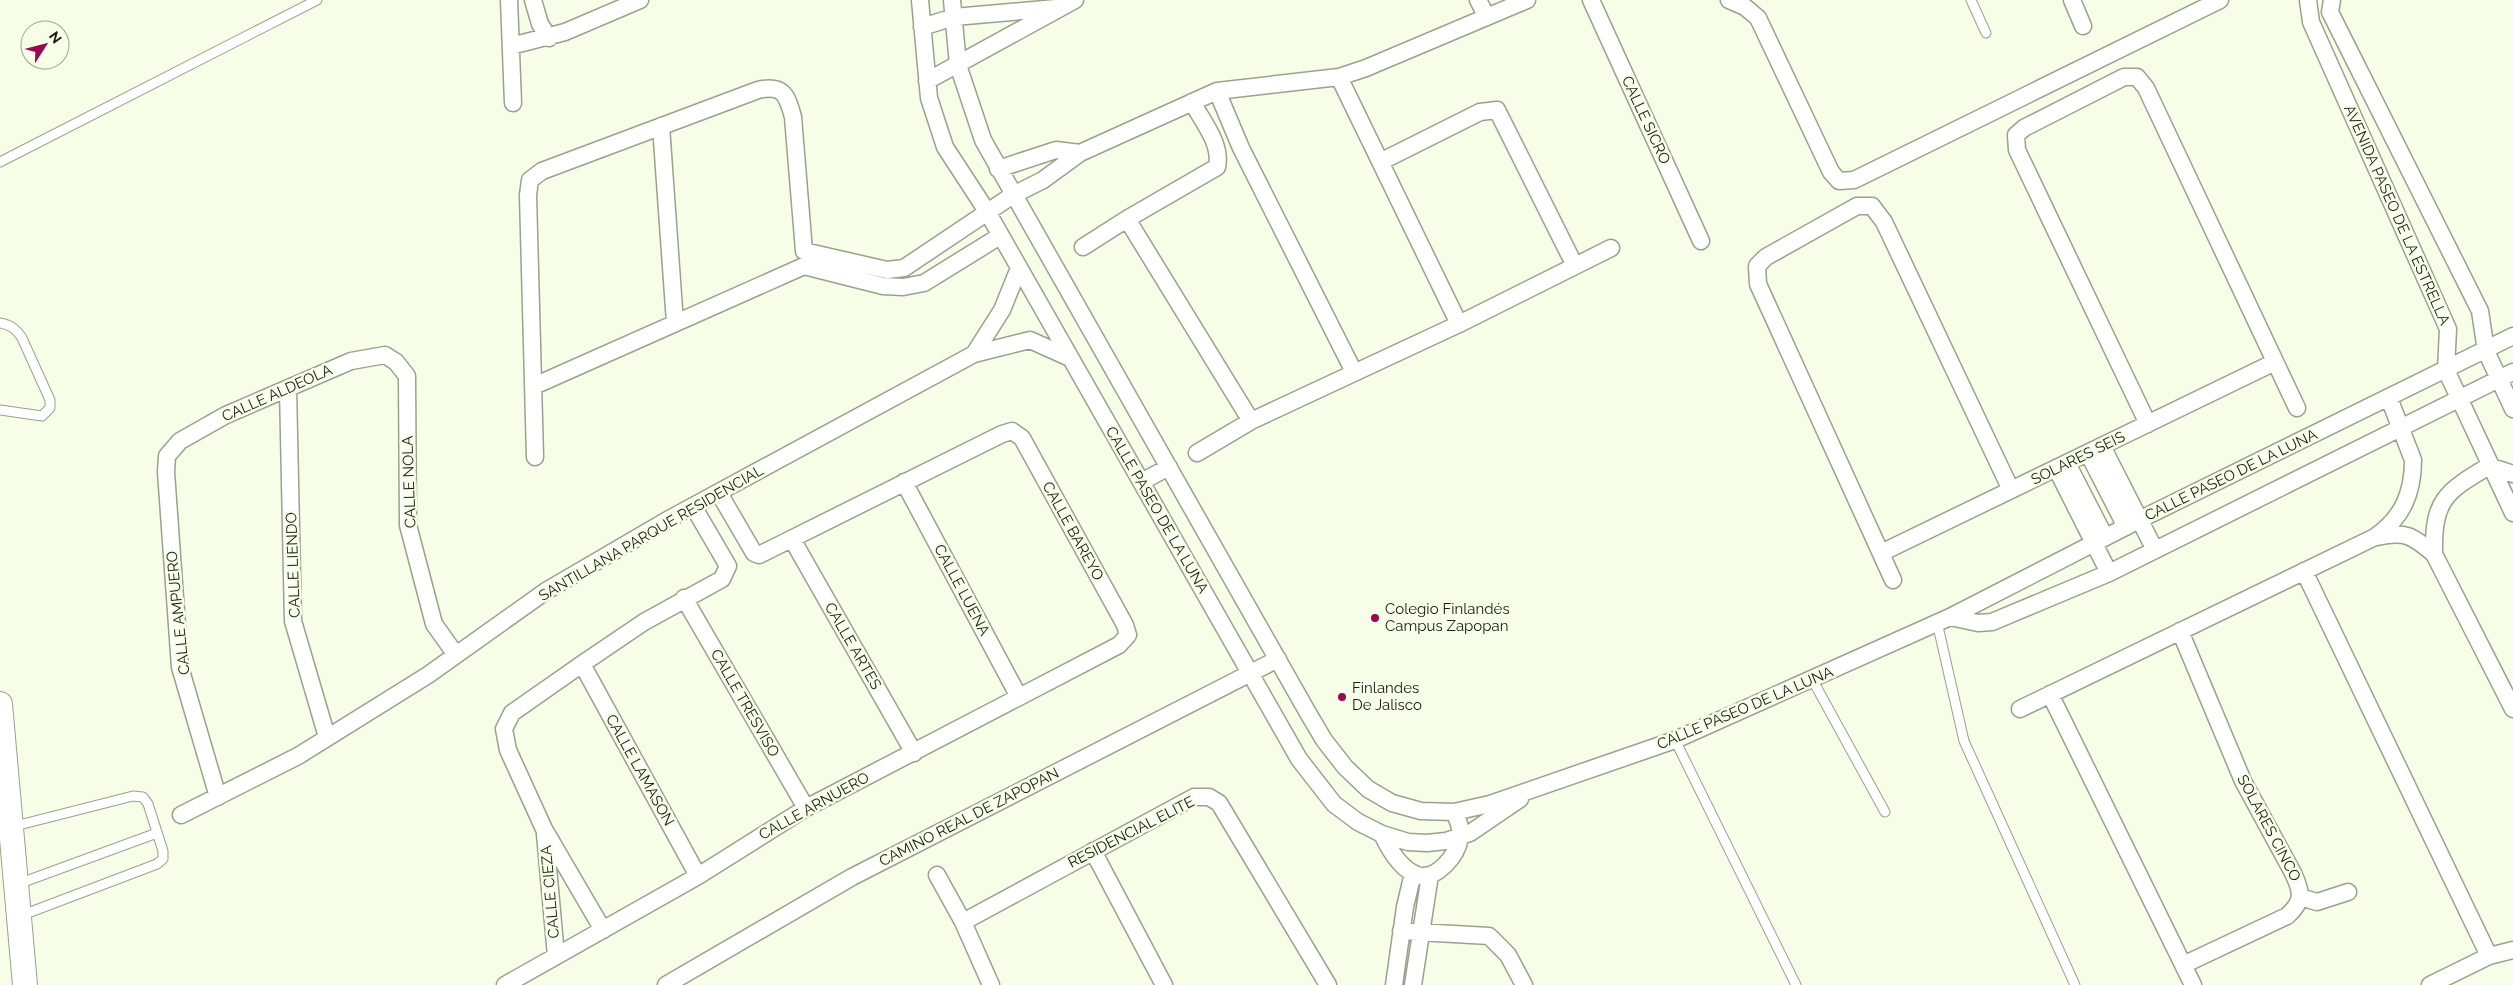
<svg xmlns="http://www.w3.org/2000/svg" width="2513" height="985" font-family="Raleway,sans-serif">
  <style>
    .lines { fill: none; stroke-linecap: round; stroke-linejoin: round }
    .lane-casing { stroke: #9aa18d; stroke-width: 11 }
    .street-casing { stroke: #9aa18d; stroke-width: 19 }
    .secondary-casing { stroke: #9aa18d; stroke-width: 26 }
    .lane { stroke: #fff; stroke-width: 9 }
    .street { stroke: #fff; stroke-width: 16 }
    .secondary { stroke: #fff; stroke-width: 24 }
    .poi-dot { fill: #9e064f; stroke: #f6fee8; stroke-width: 2 }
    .labels { text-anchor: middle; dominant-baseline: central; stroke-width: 5; stroke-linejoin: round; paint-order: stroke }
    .street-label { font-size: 15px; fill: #1a1d15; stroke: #f6fee8 }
    .poi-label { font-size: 15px; fill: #1a1d15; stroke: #f6fee8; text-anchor: start }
  </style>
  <rect width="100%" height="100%" fill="#f6fee8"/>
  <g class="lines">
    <g class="lane-casing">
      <path id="lane" d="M 1971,0 L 1986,33
        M 0,162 L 317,0
        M 0,323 C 11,325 16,329 22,338 L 50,400 L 50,408 L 42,416 L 0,410
        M 1937,622 L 1964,741 L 2075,985
        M 1812,679 L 1885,812
        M 1675,740 L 1796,985
        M 11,827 L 133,796 L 143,797 L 148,804 L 163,851 L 163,859 L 157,864 L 20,916
        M 18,884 L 157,833"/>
    </g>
    <g class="street-casing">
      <path id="street" d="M 509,0 L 513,103
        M 533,0 L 540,24 L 549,38
        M 920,0 L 929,98 L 945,147 L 988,213 L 1299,759 L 1334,804 L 1358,822 L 1382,834 L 1408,842 L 1427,843 L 1446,841 L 1470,833 L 1520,799
        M 952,0 L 958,65 L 983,140 L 1308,713 L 1324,740 L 1345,767 L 1368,789 L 1392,803 L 1421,811 L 1454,812 L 1490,804 L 1675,740 L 1950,617 L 2141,519 L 2513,336
        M 1478,0 L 1487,17
        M 1591,0 L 1701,241
        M 1729,0 L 1745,7 L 1758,18 L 1831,172 L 1839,181 L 1854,180 L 2220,0
        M 2072,0 L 2083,26
        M 2308,0 L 2311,22 L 2448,329 L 2446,370 L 2513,513
        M 2332,0 L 2330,12 L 2480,311 L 2486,351 L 2513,409
        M 922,27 L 954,17 L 1056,8
        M 511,46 L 565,32 L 640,0
        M 1339,77 L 1459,324
        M 927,81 L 1075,0
        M 1217,91 L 1241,148 L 1354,372
        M 661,126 L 675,323
        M 1382,161 L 1480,112 L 1497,110 L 1575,266
        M 998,169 L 1056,150 L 1080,153
        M 1127,219 L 1251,421
        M 1083,247 L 1127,219 L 1217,167 C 1222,144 1203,122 1192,102
        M 974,354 L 1002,310 L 1019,268
        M 534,386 L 804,266 L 883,286 L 903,287 L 924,283 L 1000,236
        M 288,388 L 293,621 L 327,737
        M 2148,424 L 2017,150 L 2016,135 L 2024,128 L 2124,77 L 2137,77 L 2146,88 L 2297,408
        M 2102,446 L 2155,550
        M 1197,453 L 1251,421 L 1459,324 L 1611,248
        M 2088,453 L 2126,527
        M 535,457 L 528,195 L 530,180 L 542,171 L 758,90 C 783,84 787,95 793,117 L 804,251 L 887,270 L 904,268 L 1013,195 L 1043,180 L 1080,153 L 1217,91 L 1339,77 L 1366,68 L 1527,0
        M 2067,463 L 2105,537
        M 2056,468 L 2109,573
        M 2513,474 L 2489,466 C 2445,492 2433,500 2434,554 L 2513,709
        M 904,482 L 1019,697
        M 1141,482 L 1169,467
        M 2377,537 C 2405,531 2412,535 2434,554
        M 792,539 L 914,753
        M 1881,553 L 2275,362
        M 2304,571 L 2489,956
        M 1893,580 L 1758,284 L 1757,266 L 1766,257 L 1857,206 L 1872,206 L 1884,222 L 2011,490
        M 684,598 L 806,808
        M 1950,617 L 1978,623 L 1992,622 L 2109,573 L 2513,372
        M 2180,631 L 2243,781 L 2293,873 C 2302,892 2304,901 2287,916 L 2183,965
        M 582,664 L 698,876
        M 2050,694 L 2193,985
        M 2020,709 L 2375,537 C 2402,518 2413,494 2413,460 L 2389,398
        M 218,797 L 180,667 L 166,472 L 167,456 L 180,441 L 226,415 L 351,361 L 385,355 L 396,362 L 407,376 L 408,525 L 434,624 L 456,655
        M 181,815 L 298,756 L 428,675 L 546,591 L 671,518 L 974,354 L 1030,340 L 1070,358
        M 545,834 L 556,956
        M 1382,834 C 1389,849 1400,869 1417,875 C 1437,881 1457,855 1460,838 C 1462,829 1458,820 1454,812
        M 1093,851 L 1164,985
        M 937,875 L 963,922 L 991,985
        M 2300,897 L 2317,902 L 2348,892
        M 963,922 L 1194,797 L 1209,797 L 1219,803 L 1328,985
        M 603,930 L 544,829 L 508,750 L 504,729 L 512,713 L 582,664 L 644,622 L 722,579 L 728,566 L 693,506
        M 1401,931 L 1489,936 L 1508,955 L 1524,985
        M 505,985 L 698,876 L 806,808 L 1119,645 L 1128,635 L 1125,625 L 1022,438 L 1012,431 L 1002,434 L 759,555 L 754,553 L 719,493
        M 666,985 L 852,877 L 1278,659
        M 1394,985 L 1405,907 L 1413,873
        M 1413,985 L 1430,875
        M 2430,985 L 2489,956 L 2513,950"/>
    </g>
    <g class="secondary-casing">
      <path id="secondary" d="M 0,704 L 25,985"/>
    </g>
    <use href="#lane" class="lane"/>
    <use href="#street" class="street"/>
    <use href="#secondary" class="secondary"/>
  </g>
  <g class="poi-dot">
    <circle cx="1375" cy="618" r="5"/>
    <circle cx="1342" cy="697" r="5"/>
  </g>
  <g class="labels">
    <g class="street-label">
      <text transform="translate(1646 120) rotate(65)">CALLE SICRO</text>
      <text transform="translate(2397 215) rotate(66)">AVENIDA PASEO DE LA ESTRELLA</text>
      <text transform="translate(277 393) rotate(-24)">CALLE ALDEOLA</text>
      <text transform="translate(2078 458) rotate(-26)">SOLARES SEIS</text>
      <text transform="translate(2231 475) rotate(-26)">CALLE PASEO DE LA LUNA</text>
      <text transform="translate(409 482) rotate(-92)">CALLE NOLA</text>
      <text transform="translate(1157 510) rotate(60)">CALLE PASEO DE LA LUNA</text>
      <text transform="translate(1073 531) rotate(61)">CALLE BAREYO</text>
      <text transform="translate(651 533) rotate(-30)">SANTILLANA PARQUE RESIDENCIAL</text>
      <text transform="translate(293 565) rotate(-92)">CALLE LIENDO</text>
      <text transform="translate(962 590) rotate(62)">CALLE LUENA</text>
      <text transform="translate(178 613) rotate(-96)">CALLE AMPUERO</text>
      <text transform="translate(853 646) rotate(60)">CALLE ARTES</text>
      <text transform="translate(745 703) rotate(60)">CALLE TRESVISO</text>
      <text transform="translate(1745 708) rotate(-23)">CALLE PASEO DE LA LUNA</text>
      <text transform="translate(640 770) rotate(61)">CALLE LAMASON</text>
      <text transform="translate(814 806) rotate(-29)">CALLE ARNUERO</text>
      <text transform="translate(969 817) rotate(-27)">CAMINO REAL DE ZAPOPAN</text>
      <text transform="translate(2269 828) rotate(62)">SOLARES CINCO</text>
      <text transform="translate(1131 832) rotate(-27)">RESIDENCIAL ELITE</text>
      <text transform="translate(550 892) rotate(-95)">CALLE CIEZA</text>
    </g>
    <g class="poi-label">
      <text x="1385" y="609">Colegio Finlandés<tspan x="1385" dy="17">Campus Zapopan</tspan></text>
      <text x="1352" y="688">Finlandes<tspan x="1352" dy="17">De Jalisco</tspan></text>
    </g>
  </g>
  <g transform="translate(45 45) rotate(54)"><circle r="24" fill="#f6fee8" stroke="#9ea494"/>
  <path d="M0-4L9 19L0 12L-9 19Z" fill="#9e064f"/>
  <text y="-8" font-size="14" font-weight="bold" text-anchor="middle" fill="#1a1d15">N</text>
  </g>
</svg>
